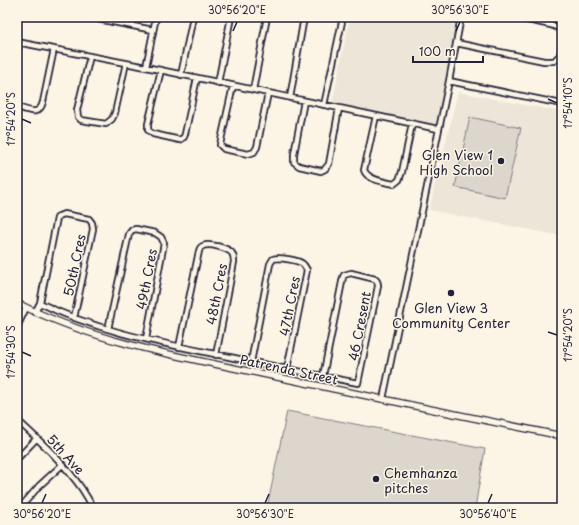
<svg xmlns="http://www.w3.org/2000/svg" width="579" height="525" font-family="'Playpen Sans',sans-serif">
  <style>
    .built { fill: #ece5d8 }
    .green { fill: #dcd6cc; stroke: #7f7c84 }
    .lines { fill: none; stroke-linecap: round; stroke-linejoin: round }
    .minor-casing { stroke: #22223b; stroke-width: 8 }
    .tertiary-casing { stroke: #22223b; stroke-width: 8 }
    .minor { stroke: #fcf5e5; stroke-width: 4.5 }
    .tertiary { stroke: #fcf5e5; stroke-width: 5.5 }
    .ticks { fill: none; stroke: #22223b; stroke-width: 1.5 }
    .poi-dot { fill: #22223b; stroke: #fcf5e5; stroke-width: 1.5 }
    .labels { text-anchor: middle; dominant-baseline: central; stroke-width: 3; stroke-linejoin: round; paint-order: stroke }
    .poi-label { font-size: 13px; fill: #22223b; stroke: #fcf5e5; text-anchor: end }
    .street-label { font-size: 13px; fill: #22223b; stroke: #fcf5e5 }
    .neatline { fill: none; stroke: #22223b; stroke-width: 1.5 }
    .ticks-label { font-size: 10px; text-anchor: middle; fill: #22223b }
  </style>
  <rect width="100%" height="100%" fill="#fcf5e5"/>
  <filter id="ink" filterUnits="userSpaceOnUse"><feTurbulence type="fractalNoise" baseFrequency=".025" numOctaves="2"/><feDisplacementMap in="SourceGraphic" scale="8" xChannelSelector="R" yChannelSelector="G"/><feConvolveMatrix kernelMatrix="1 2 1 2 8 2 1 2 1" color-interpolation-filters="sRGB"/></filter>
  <g filter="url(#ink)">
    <path class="built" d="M 350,17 L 458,17 L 445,89 L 436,127 L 332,105 Z
      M 458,92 L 562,112 L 562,236 L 429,210 Z"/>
    <path class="green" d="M 470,117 L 521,128 L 505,198 L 455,187 Z
      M 287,411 L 485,449 L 475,508 L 267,508 Z"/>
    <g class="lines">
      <g class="minor-casing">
        <path id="minor" d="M 88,17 L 153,30
          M 514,17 L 551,25 L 561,29 L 562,32
          M 17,42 L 146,67 L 438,129
          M 456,43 L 544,61 L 554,61 L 560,55 L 562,46
          M 17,53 L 19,43
          M 90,56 L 77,110 L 78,117 L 81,120 L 106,124 L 112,119 L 115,113 L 126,63
          M 146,67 L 156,17
          M 161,70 L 148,124 L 148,130 L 153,134 L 180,140 L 184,137 L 185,134 L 197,78
          M 181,75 L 193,17
          M 449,81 L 562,104
          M 218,83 L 231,17
          M 233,86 L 221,140 L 220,145 L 224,149 L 248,154 L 254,152 L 257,147 L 268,93
          M 253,90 L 267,17
          M 290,98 L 304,17
          M 304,101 L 294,154 L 294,162 L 299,166 L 321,171 L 325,169 L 329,164 L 339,108
          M 324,105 L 343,17
          M 17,107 C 28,110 39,117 43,102 L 54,49
          M 376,116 L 364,170 C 367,180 385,182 394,184 L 399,180 L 402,172 L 412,124
          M 40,303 L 57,218 L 59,216 L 64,214 L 89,219 L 92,223 L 93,229 L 74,318
          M 35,312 L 40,303 C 94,330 156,342 215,354 C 263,364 311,374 358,383 L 378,286 C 378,283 378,281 375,279 L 351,273 L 344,275 L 343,277 L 323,376
          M 17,327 L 26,308
          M 108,329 L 129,234 L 132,230 L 136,229 L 155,233 L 161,237 L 164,243 L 146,339
          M 179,347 L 199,251 C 200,248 200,247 203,246 C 209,243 228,248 232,253 C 234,256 234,259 234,262 L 216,355
          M 251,362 L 270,264 L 273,259 C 279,257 298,260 303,264 C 305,266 305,267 307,270 L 287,369
          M 383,399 L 449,81 L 461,17
          M 17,420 C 40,441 64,463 82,489 C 86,495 90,502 93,508
          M 17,459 L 37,438
          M 20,508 L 39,486 L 62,465"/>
      </g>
      <g class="tertiary-casing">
        <path id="tertiary" d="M 17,303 C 94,342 180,357 263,374 C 363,395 462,416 562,436"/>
      </g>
      <use href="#minor" class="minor"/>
      <use href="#tertiary" class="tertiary"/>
    </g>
  </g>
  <path class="ticks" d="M 233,31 L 237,22M 456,31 L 460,22M 548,99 L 557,103M 22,119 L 31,123M 548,332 L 557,335M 22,352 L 31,356M 42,503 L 46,494M 265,503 L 269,494M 488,503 L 492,494"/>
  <g class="poi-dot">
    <circle cx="501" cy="161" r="4"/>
    <circle cx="451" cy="293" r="4"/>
    <circle cx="376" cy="479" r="4"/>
  </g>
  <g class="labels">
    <g class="poi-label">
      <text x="493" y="154">Glen View 1<tspan x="493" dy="15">High School</tspan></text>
      <text x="451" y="307" text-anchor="middle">Glen View 3<tspan x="451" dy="15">Community Center</tspan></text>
      <text x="384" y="472" text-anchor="start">Chemhanza<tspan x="384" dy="15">pitches</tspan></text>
    </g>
    <g class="street-label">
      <text transform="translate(74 265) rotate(-78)">50th Cres</text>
      <text transform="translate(146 279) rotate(-79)">49th Cres</text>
      <text transform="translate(216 294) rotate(-79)">48th Cres</text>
      <text transform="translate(289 306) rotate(-79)">47th Cres</text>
      <text transform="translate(359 326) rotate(-79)">46 Cresent</text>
      <text transform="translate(289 369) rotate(12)">Patrenda Street</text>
      <text transform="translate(66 454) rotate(48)">5th Ave</text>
    </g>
  </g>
  <rect width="579" height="525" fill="none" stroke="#fcf5e5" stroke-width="44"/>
  <path d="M413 56v6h70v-6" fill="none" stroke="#22223b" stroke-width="2"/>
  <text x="419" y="56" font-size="12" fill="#22223b" stroke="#fcf5e5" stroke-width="3" paint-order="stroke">100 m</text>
  <rect x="22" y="22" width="535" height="481" class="neatline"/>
  <g class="ticks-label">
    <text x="237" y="14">30°56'20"E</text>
    <text x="460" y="14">30°56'30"E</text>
    <text transform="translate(568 103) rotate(-90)" y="4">17°54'10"S</text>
    <text transform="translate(11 119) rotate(-90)" y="4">17°54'20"S</text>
    <text transform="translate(568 335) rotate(-90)" y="4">17°54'20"S</text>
    <text transform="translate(11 352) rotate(-90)" y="4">17°54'30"S</text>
    <text x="42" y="518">30°56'20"E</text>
    <text x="265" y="518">30°56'30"E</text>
    <text x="488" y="518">30°56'40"E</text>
  </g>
</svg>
